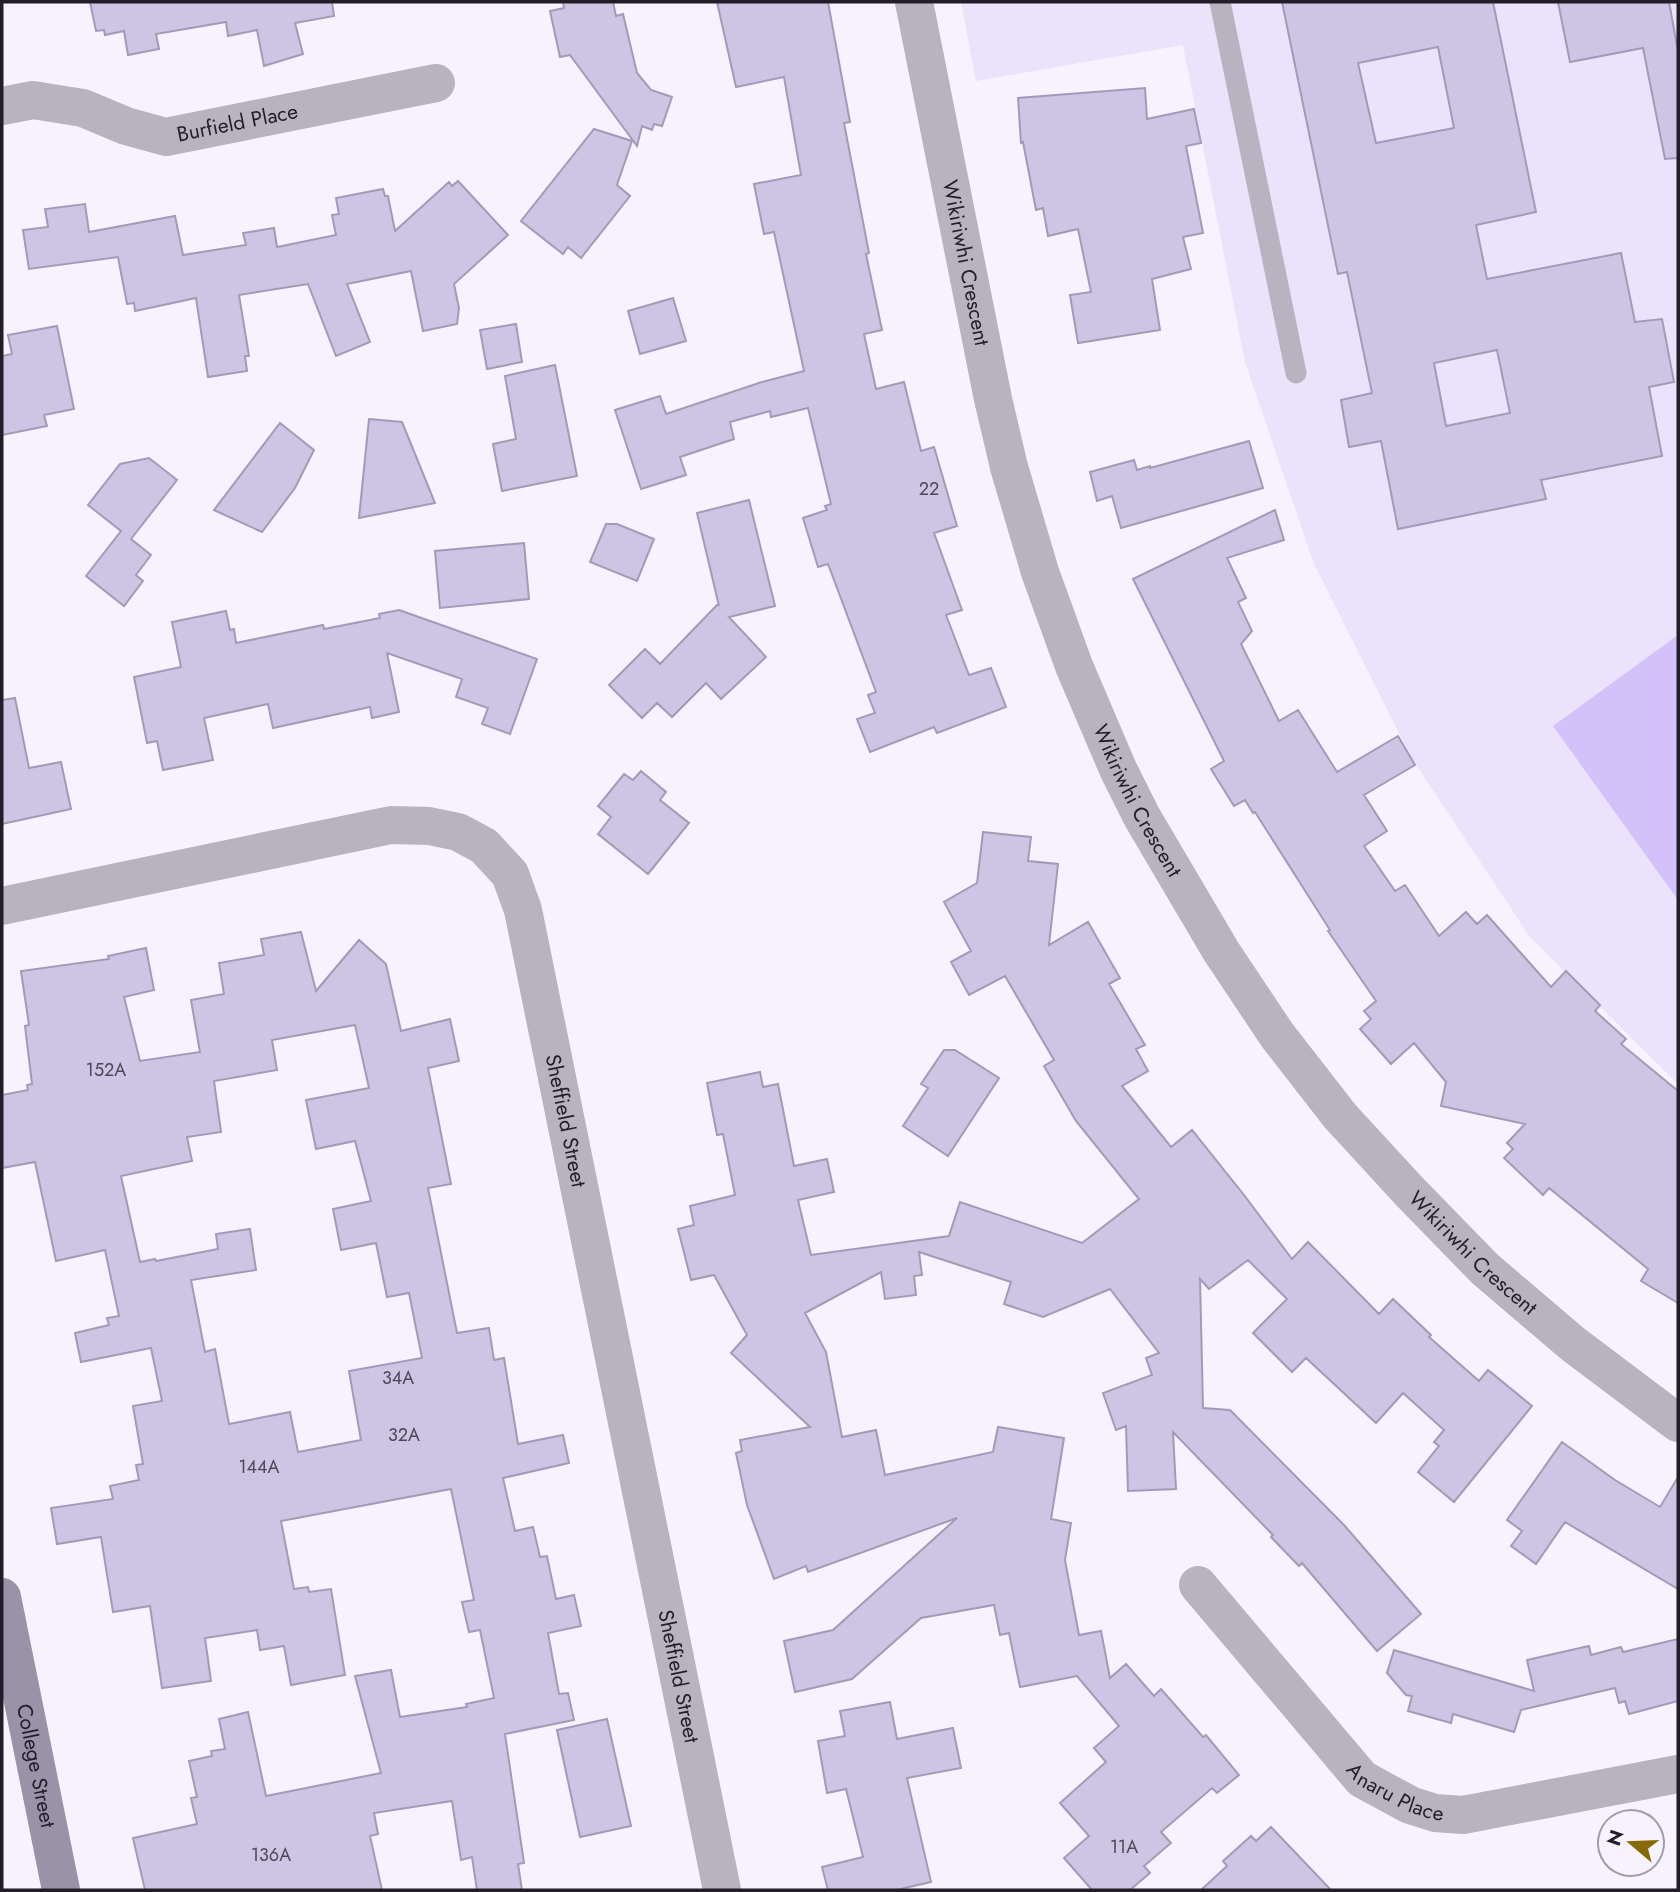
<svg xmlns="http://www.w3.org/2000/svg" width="1680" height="1892" font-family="Jost,sans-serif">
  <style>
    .built { fill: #eae3fb }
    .green { fill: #d3c1fa }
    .building { fill: #cec5e4; stroke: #a39ab8; stroke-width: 2; fill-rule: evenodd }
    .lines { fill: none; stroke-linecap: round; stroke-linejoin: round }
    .service { stroke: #b7b3c1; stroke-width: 21 }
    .minor { stroke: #b7b3c1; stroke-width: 38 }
    .secondary { stroke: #9993a8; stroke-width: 38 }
    .labels { text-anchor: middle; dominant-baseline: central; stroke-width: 5; stroke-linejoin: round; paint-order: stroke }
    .number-label { font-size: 18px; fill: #4c4858 }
    .street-label { font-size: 21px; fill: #211e29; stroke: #f6f2ff }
  </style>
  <rect width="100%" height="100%" fill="#f6f2ff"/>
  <path class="built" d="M 961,2 L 1678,2 L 1678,1084 L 1530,937 L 1411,757 L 1314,564 L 1245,362 L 1183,45 L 976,81 Z"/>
  <path class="green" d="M 1678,635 L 1678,900 L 1553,726 Z"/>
  <path class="building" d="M 90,2 L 332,2 L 334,16 L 295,23 L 303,54 L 264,66 L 257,30 L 228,36 L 226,22 L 156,34 L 159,49 L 128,55 L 124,31 L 105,35 L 104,30 L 96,31 Z
    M 563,2 L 613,2 L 616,16 L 623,14 L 637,73 L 651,90 L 672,97 L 662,126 L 654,124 L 652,130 L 642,126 L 637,146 L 570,55 L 560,57 L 550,11 L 564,8 Z
    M 717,2 L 828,2 L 850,122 L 844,123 L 869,253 L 866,254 L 882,330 L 864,334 L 876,389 L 904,382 L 921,451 L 934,447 L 957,526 L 934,533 L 962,610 L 946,615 L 969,675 L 991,668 L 1006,707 L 937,733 L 934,727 L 870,752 L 857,719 L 875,713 L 868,695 L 876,692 L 828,564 L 818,567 L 803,518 L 827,510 L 825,506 L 831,504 L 808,408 L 771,417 L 770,411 L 730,422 L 734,439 L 680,457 L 686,475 L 641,489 L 615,410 L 660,396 L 666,414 L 762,382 L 804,371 L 774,232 L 764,234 L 754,184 L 801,175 L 784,77 L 736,87 Z
    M 1282,2 L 1493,2 L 1536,212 L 1476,225 L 1487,279 L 1621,253 L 1635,322 L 1662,319 L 1674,382 L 1649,387 L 1662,456 L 1541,480 L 1546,499 L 1398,529 L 1381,441 L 1349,447 L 1341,400 L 1372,393 L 1347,272 L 1338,274 ZM 1438,47 L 1454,128 L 1376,143 L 1358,63 ZM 1497,350 L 1510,413 L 1446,426 L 1434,363 Z
    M 1558,2 L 1669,2 L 1678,51 L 1678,158 L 1665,159 L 1643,48 L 1570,62 Z
    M 1145,88 L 1147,119 L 1194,109 L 1201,143 L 1186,146 L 1203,233 L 1183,237 L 1191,269 L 1152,279 L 1160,330 L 1078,343 L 1070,295 L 1091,292 L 1078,229 L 1048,236 L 1043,208 L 1036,210 L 1023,142 L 1021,143 L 1018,98 Z
    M 594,129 L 632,141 L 617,185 L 630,196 L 581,258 L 568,247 L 563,254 L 521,221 Z
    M 458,181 L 508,235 L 454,284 L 459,308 L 457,324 L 423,331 L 411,271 L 347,284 L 370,342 L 336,356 L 308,284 L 239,295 L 249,356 L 245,356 L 247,371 L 208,377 L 196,298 L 135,311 L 134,303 L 127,304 L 118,257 L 29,269 L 23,230 L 48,227 L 45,209 L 85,204 L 89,232 L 175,216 L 183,255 L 246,245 L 243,233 L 274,228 L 277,247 L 336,235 L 332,215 L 339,214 L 336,198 L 383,189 L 385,196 L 388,196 L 395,231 L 449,182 L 452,186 Z
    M 673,298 L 686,341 L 640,354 L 628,311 Z
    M 516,324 L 522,362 L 487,369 L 480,330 Z
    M 57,326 L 74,409 L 44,415 L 47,426 L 2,435 L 2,356 L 12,354 L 8,335 Z
    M 555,365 L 577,476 L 502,491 L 493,444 L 516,439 L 505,376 Z
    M 369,419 L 402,422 L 435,503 L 359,518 Z
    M 280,423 L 314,450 L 295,488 L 262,532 L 214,510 Z
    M 1249,441 L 1263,488 L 1121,528 L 1112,496 L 1097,501 L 1090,472 L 1134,460 L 1137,470 L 1150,466 L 1150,468 Z
    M 149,458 L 177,480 L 131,539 L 151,555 L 136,575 L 143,581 L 124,606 L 86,576 L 121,531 L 88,505 L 120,464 Z
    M 749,500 L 775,606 L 729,617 L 766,657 L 721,699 L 706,683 L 672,717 L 657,703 L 642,718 L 609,685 L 645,649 L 660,664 L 718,604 L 719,606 L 697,513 Z
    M 1275,510 L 1284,540 L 1227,558 L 1246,598 L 1238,602 L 1252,631 L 1241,644 L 1279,721 L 1298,710 L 1337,772 L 1398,736 L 1415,765 L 1364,795 L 1387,831 L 1364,846 L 1395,891 L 1405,885 L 1439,936 L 1466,912 L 1477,924 L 1487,915 L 1551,987 L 1566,971 L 1600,1005 L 1595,1011 L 1626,1039 L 1621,1044 L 1678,1091 L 1678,1303 L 1641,1281 L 1648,1269 L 1549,1188 L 1543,1195 L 1504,1158 L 1513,1149 L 1507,1143 L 1525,1124 L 1441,1106 L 1446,1082 L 1414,1043 L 1391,1064 L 1360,1029 L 1371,1019 L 1364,1011 L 1376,1001 L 1328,931 L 1330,930 L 1255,812 L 1253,813 L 1245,800 L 1234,806 L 1211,769 L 1224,761 L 1133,579 Z
    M 606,524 L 617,524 L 654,539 L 637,581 L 590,562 Z
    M 524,543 L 529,599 L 440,608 L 435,551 Z
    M 399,610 L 537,659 L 510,734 L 482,724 L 488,708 L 456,697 L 462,679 L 387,653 L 399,712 L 372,718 L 370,707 L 273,728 L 268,704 L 204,718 L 213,760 L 163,770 L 157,741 L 147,743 L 134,677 L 181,667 L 172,622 L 226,611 L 230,630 L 234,629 L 236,643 L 323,625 L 324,629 L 380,618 L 379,614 Z
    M 15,698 L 29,768 L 61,762 L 71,809 L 2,824 L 2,700 Z
    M 641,771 L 666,792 L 660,800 L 689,823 L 648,874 L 598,834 L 611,817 L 598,806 L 624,774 L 633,780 Z
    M 983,832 L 1031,837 L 1028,861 L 1058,864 L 1049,945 L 1088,922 L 1120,978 L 1109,984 L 1145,1045 L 1136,1049 L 1148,1071 L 1122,1086 L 1171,1147 L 1192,1130 L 1244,1195 L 1292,1259 L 1308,1242 L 1379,1314 L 1393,1299 L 1431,1335 L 1429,1337 L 1479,1381 L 1488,1370 L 1532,1406 L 1454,1502 L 1418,1472 L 1439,1446 L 1434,1442 L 1444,1430 L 1403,1393 L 1376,1423 L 1306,1358 L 1292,1372 L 1253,1333 L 1287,1299 L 1248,1260 L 1209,1289 L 1200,1279 L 1203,1408 L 1230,1410 L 1344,1525 L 1421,1614 L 1377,1651 L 1302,1563 L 1299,1566 L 1271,1537 L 1273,1535 L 1173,1432 L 1176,1489 L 1128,1491 L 1126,1426 L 1116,1430 L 1103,1393 L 1152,1375 L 1146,1358 L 1159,1353 L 1110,1289 L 1043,1317 L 1004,1304 L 1011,1282 L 919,1252 L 922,1275 L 914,1276 L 916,1295 L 885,1299 L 881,1272 L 805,1313 L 826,1352 L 842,1437 L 876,1430 L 885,1475 L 993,1452 L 998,1427 L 1064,1438 L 1051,1519 L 1071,1523 L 1065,1560 L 1079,1635 L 1101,1631 L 1110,1678 L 1126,1664 L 1154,1696 L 1161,1689 L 1203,1737 L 1206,1735 L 1239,1775 L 1217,1793 L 1212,1788 L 1161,1832 L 1171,1843 L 1144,1866 L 1150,1873 L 1130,1890 L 1092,1890 L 1064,1858 L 1089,1836 L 1060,1803 L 1106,1762 L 1094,1748 L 1119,1726 L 1077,1676 L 1020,1687 L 1009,1633 L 1000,1635 L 994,1605 L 921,1618 L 852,1679 L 795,1692 L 784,1641 L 833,1630 L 957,1518 L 808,1572 L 806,1566 L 774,1579 L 747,1505 L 736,1453 L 742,1451 L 740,1440 L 810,1427 L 731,1353 L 747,1335 L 714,1275 L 691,1280 L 678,1229 L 694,1225 L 690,1206 L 735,1195 L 723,1134 L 717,1135 L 707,1083 L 760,1072 L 763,1087 L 778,1084 L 794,1166 L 827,1159 L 834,1192 L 798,1200 L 811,1255 L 949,1236 L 960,1202 L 1082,1243 L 1139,1199 L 1076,1121 L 1044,1066 L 1054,1060 L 1005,976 L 969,995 L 951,962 L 971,951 L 944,902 L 977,883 Z
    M 301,932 L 316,991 L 359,940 L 386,964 L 401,1031 L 450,1019 L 459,1061 L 428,1068 L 451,1184 L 428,1188 L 457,1333 L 489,1328 L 494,1360 L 504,1358 L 518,1444 L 563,1435 L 569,1463 L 503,1478 L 515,1531 L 533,1527 L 540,1557 L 547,1556 L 556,1599 L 574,1595 L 581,1626 L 548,1633 L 559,1694 L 568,1693 L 574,1720 L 505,1734 L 524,1863 L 518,1864 L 522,1890 L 477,1890 L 472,1857 L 461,1860 L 452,1801 L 374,1813 L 378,1834 L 370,1836 L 382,1890 L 145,1890 L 133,1838 L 197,1824 L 191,1798 L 197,1797 L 189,1761 L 212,1756 L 211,1751 L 225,1749 L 219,1719 L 248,1712 L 266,1796 L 381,1773 L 355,1676 L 391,1670 L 400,1717 L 467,1707 L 466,1704 L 494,1698 L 480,1630 L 469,1632 L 462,1602 L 474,1600 L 451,1489 L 281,1521 L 294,1589 L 308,1587 L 309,1592 L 331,1589 L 345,1675 L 291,1685 L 284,1646 L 260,1650 L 257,1630 L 205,1638 L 211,1681 L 162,1688 L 150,1606 L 113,1612 L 101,1537 L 57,1544 L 51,1508 L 113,1499 L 110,1486 L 139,1480 L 136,1465 L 143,1464 L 133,1406 L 162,1401 L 151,1348 L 81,1362 L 75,1333 L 109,1325 L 107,1318 L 119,1316 L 105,1250 L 56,1261 L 35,1162 L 2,1168 L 2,1095 L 28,1090 L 27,1085 L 32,1084 L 25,1026 L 29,1025 L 21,971 L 109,959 L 108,956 L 146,948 L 154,990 L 124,997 L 140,1061 L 200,1052 L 191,1000 L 224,994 L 219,963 L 264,955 L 261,939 ZM 355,1025 L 369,1088 L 306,1100 L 316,1149 L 355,1141 L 371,1201 L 333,1209 L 341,1250 L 376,1243 L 387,1297 L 409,1293 L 422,1358 L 349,1371 L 361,1440 L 298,1452 L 290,1412 L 229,1424 L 215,1349 L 205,1352 L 191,1280 L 256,1270 L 250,1229 L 216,1234 L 218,1249 L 156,1261 L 155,1259 L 140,1262 L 121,1176 L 192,1161 L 187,1137 L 221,1132 L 214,1081 L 277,1070 L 272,1040 Z
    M 944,1050 L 955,1050 L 999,1078 L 948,1156 L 903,1126 L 928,1088 L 921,1084 Z
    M 1562,1442 L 1615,1480 L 1660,1507 L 1678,1477 L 1678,1589 L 1565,1522 L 1536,1564 L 1511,1546 L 1522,1531 L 1507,1520 Z
    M 1678,1639 L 1678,1701 L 1629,1714 L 1625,1701 L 1619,1703 L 1615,1688 L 1521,1710 L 1514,1732 L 1453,1714 L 1451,1723 L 1408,1711 L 1412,1696 L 1406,1695 L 1387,1673 L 1394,1650 L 1534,1691 L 1527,1660 L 1589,1646 L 1591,1655 L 1621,1647 L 1623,1652 Z
    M 890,1702 L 897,1739 L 953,1728 L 961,1768 L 907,1778 L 931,1882 L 896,1890 L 828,1890 L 822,1867 L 863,1857 L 846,1789 L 827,1793 L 818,1741 L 845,1736 L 840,1711 Z
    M 607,1719 L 631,1826 L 580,1837 L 557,1730 Z
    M 1271,1827 L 1331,1890 L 1201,1890 L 1227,1866 L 1223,1861 L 1251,1836 L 1256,1841 Z"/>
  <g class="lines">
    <path class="service" d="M 1220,2 L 1296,373"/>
    <g class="minor">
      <path id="s1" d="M 914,2 L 993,399 L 1009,467 L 1040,572 L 1074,666 L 1118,769 L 1142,817 L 1221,951 L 1277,1035 L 1340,1116 L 1409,1191 L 1485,1269 L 1573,1344 L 1678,1423"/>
      <path id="s2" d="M 2,106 L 33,100 L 83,108 L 126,126 L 166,137 L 436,83"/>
      <path id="s3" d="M 2,906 L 391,825 L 429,826 L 458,832 L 484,846 L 510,874 L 523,910 L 722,1890"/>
      <path id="s4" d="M 1198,1585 L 1362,1779 L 1410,1805 L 1435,1813 L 1463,1815 L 1678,1774"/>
    </g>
    <path class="secondary" id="s5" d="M 2,1597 L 61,1890"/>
  </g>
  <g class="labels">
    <g class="number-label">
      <text x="929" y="489">22</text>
      <text x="106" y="1070">152A</text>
      <text x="398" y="1378">34A</text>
      <text x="404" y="1435">32A</text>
      <text x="259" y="1467">144A</text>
      <text x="1124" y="1847">11A</text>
      <text x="271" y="1855">136A</text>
    </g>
    <g class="street-label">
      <text stroke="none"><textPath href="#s2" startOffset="243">Burfield Place</textPath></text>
      <text stroke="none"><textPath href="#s1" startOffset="266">Wikiriwhi Crescent</textPath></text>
      <text stroke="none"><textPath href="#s1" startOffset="833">Wikiriwhi Crescent</textPath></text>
      <text stroke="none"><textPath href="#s3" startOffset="786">Sheffield Street</textPath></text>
      <text stroke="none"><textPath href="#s1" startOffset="1400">Wikiriwhi Crescent</textPath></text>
      <text stroke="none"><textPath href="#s3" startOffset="1353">Sheffield Street</textPath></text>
      <text stroke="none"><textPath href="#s5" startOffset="172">College Street</textPath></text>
      <text stroke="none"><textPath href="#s4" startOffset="290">Anaru Place</textPath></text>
    </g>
  </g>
  <rect width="1680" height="1892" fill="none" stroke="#211e29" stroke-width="7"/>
  <g transform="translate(1631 1843) rotate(289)"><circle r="33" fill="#f6f2ff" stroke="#a19da9" stroke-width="2"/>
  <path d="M0-5L12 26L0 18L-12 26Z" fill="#876905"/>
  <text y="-10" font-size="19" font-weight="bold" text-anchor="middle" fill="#211e29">N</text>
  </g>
</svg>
